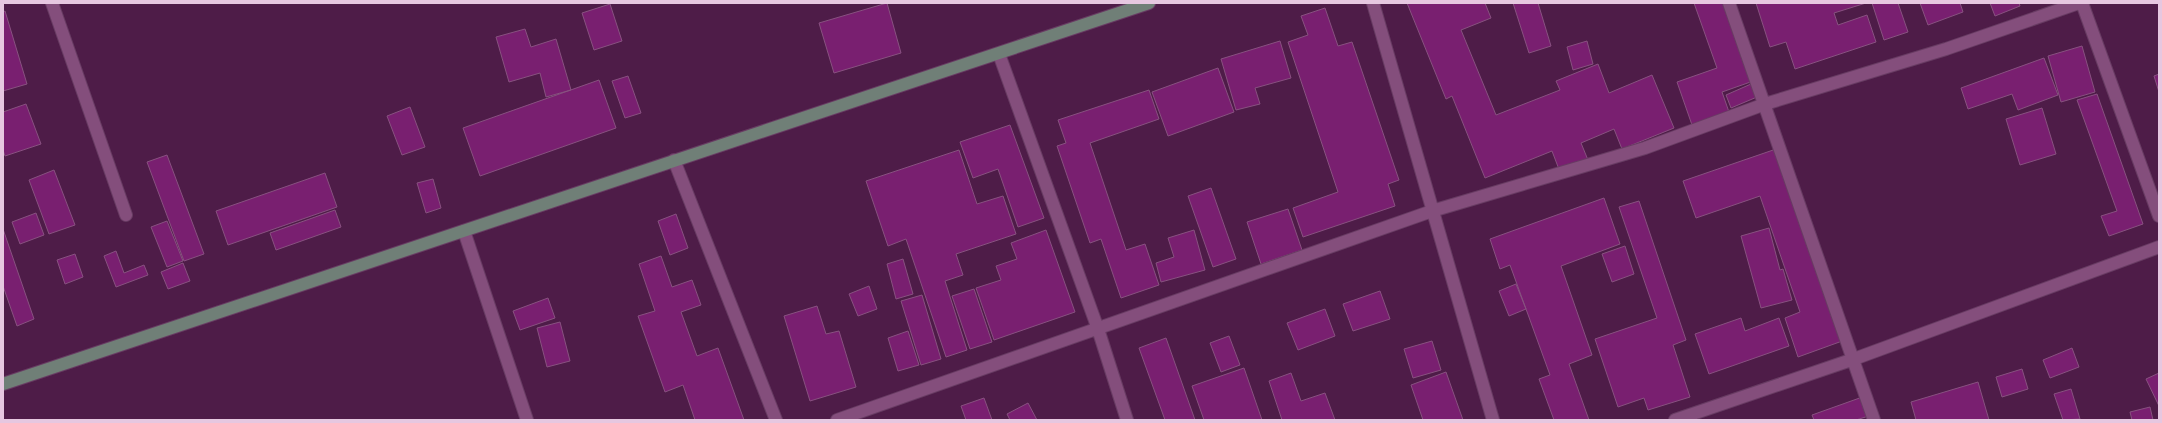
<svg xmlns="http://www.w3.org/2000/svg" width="2162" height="423" font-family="'Alegreya Sans',sans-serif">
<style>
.building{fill:#791f70;stroke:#885180}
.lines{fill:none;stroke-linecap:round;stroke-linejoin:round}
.minor-casing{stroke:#683c63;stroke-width:14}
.major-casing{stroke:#683c63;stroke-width:14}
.minor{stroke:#844e7c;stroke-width:12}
.major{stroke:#707f77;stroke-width:12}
</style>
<rect width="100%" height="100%" fill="#4e1c48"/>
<!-- building -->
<path class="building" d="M887,3L901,53L834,73L819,23Z
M1407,3H1485L1491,18L1461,30L1496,115L1560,90L1556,81L1598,64L1609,93L1652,75L1674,128L1622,149L1614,129L1581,143L1588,160L1560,172L1552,151L1485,178L1452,96L1446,99Z
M1513,3H1538L1551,46L1529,53Z
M1694,3H1725L1759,79L1722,92L1729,112L1692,125L1677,82L1717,68Z
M1756,3H1866L1834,13L1838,25L1867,15L1876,42L1795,69L1786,42L1770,47Z
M1872,3H1898L1908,32L1884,40Z
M1920,3H1960L1963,12L1928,25Z
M1990,3H2019L2020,6L1995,16Z
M610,4L622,41L594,50L582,13Z
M1325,8L1338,46L1352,42L1399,180L1388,184L1395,206L1303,237L1293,208L1338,192L1288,42L1308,35L1301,16Z
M5,11L27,84L3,91V12Z
M525,29L531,47L556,39L571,90L546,97L540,73L509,82L496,37Z
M1280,41L1291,78L1255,88L1260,104L1236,110L1221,59Z
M1587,41L1593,64L1573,70L1567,47Z
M2082,46L2095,92L2061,102L2048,56Z
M2044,58L2058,95L2018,110L2012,94L1968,109L1961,88Z
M1218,68L1234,112L1168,136L1152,92Z
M2159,74V92L2154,76Z
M628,76L641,113L625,118L612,81Z
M599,80L616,128L480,176L463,128Z
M1751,84L1757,97L1731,108L1726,95Z
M1149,90L1159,119L1090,143L1126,250L1145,244L1159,285L1121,298L1101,239L1090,243L1057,146L1066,143L1058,120Z
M2097,94L2143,224L2109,236L2101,216L2117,211L2077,100Z
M26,104L41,144L5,156L3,150V112Z
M410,107L425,147L402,155L387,116Z
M2042,108L2056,154L2020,165L2006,119Z
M1010,125L1044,218L1018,227L998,169L973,178L960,142Z
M1779,148L1845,340L1798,357L1785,318L1800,312L1760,196L1696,218L1683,181Z
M959,150L977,204L1003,196L1016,234L956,254L963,275L945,281L967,350L946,357L906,239L888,246L866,181Z
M167,155L204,254L184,261L147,162Z
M54,170L75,225L49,234L29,180Z
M325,173L337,207L228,245L216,211Z
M433,179L441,208L426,213L417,183Z
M1211,188L1236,259L1213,267L1188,196Z
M1604,198L1620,244L1561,266L1592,355L1569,364L1589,420H1554L1539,379L1550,375L1510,265L1500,269L1490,239Z
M1639,201L1686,340L1673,345L1690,397L1648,410L1644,398L1618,407L1595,339L1657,318L1619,207Z
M1288,209L1302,250L1261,264L1247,222Z
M335,210L341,227L276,250L270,233Z
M36,213L44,235L20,244L12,222Z
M676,214L688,248L670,255L658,221Z
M167,221L183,261L167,267L151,227Z
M1769,228L1780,270L1783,269L1792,300L1761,308L1741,236Z
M3,229L34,319L17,326L3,286Z
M1046,230L1075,312L994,340L976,288L1001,280L996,266L1017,259L1011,243Z
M1194,230L1205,270L1161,282L1156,263L1174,257L1168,238Z
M1625,246L1634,274L1612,282L1602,254Z
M116,251L124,273L144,265L148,275L116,287L104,256Z
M75,254L83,277L65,284L57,260Z
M661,256L672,287L692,280L701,305L681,312L697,356L718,348L744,420H695L683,385L665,392L638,316L655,311L639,264Z
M903,259L913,294L896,299L887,264Z
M183,263L190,281L168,289L161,272Z
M1516,284L1526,309L1509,316L1499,291Z
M869,286L877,309L858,316L849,294Z
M974,289L992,342L970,349L952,296Z
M1380,291L1390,319L1353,331L1343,304Z
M922,295L941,359L921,365L901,301Z
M548,298L555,318L520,330L513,311Z
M817,306L826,334L839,331L856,387L810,401L784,316Z
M1325,309L1335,336L1298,350L1287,323Z
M1741,318L1745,331L1779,318L1789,346L1709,374L1695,334Z
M560,322L570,361L547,367L537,328Z
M908,331L919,365L898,371L888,338Z
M1229,336L1240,365L1221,372L1210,343Z
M1166,338L1195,420H1165L1139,348Z
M1432,341L1441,370L1413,378L1404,349Z
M2072,348L2079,367L2050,378L2043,360Z
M1244,368L1262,420H1204L1192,386Z
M2022,369L2028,389L2002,397L1996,377Z
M1446,372L1463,420H1423L1411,385Z
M1291,373L1301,401L1325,393L1335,420H1282L1269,381Z
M2159,373V406L2146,379Z
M1978,382L1989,420H1916L1911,402Z
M2071,389L2080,419L2063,420L2054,394Z
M1868,395L1875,414L1856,420H1814L1812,415Z
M984,398L992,420H966L961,406Z
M1028,403L1037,420H1010L1007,414Z
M2150,407L2153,420H2132L2130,412Z"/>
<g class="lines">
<defs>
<path id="minor" d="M52,3L126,215
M1373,3L1493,420
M1729,3L1874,420
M2082,3L2159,216
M999,54L1098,329L1127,420
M674,160L776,420
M464,231L527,420
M837,420L1432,211L1645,148L1765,104L1946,49L2079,3
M1675,420L1854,359L2159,247"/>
<path id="major" d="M3,384L1149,3"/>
</defs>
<!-- minor casing -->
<use href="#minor" class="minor-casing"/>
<!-- major casing -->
<use href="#major" class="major-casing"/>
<!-- minor -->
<use href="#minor" class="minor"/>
<!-- major -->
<use href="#major" class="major"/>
</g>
<!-- border -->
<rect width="2162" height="423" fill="none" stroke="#e6c7e0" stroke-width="8"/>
</svg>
